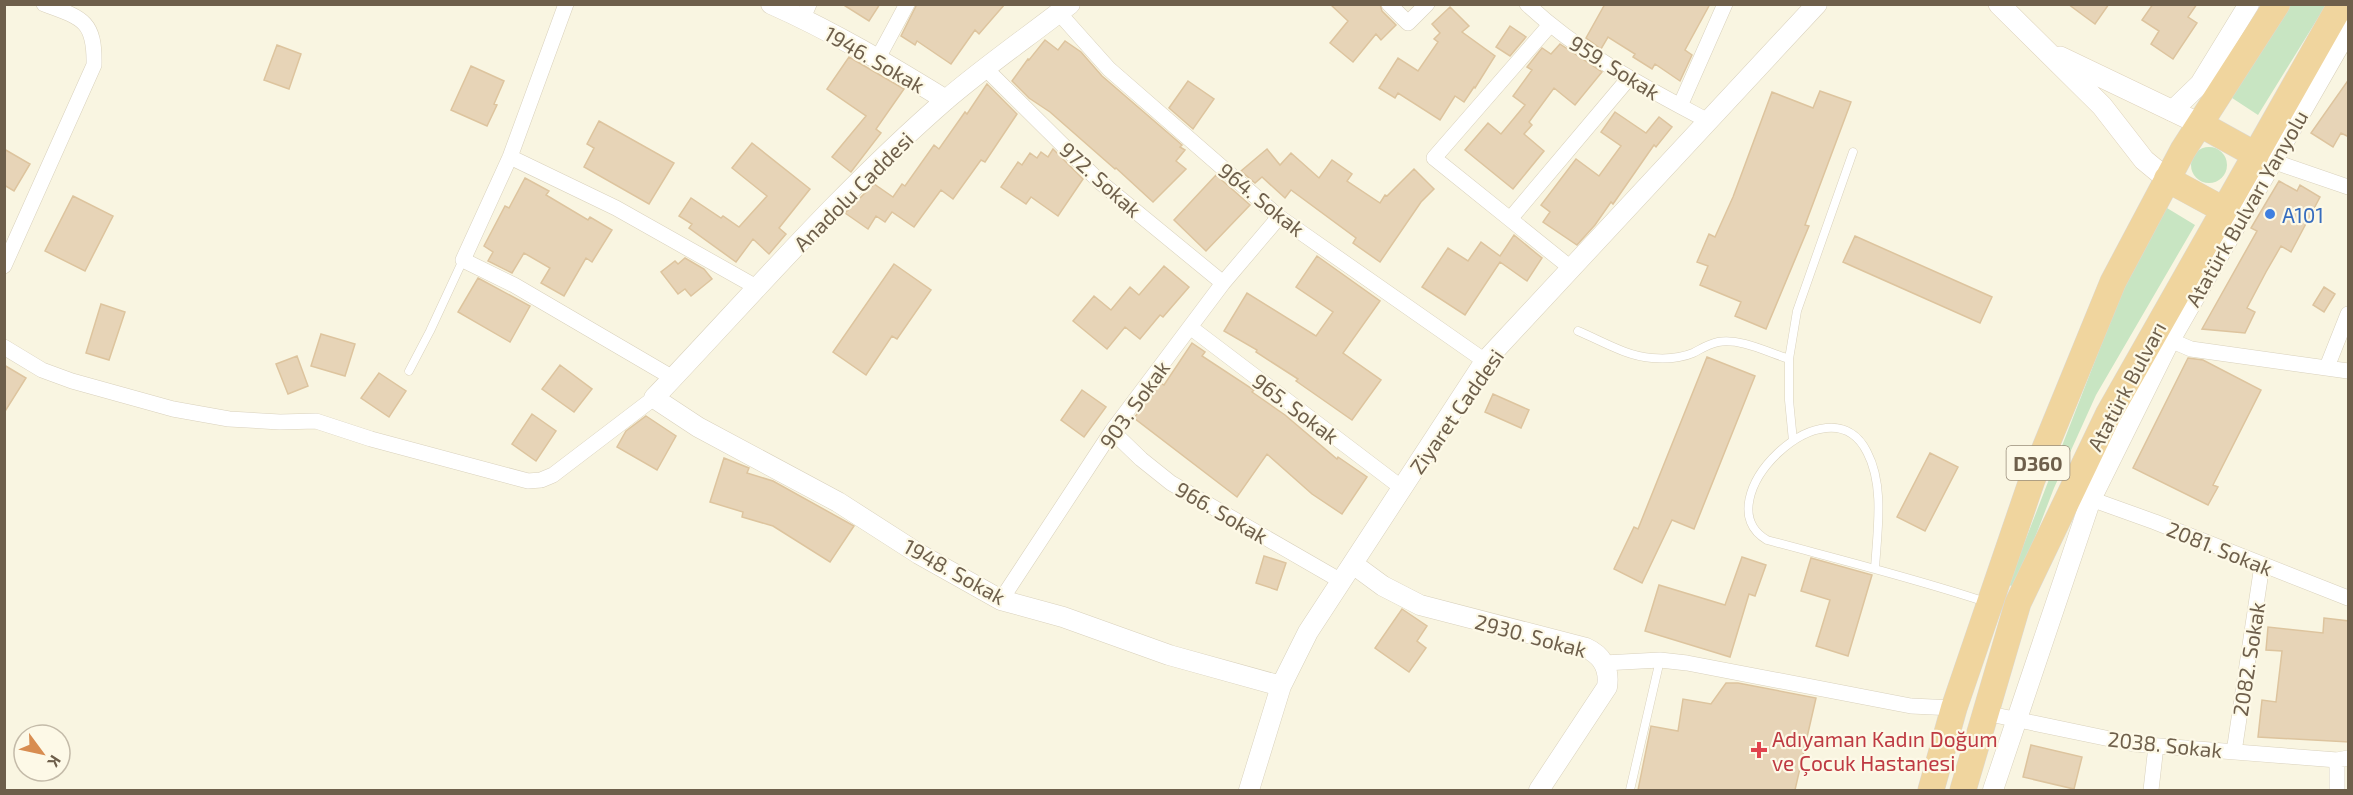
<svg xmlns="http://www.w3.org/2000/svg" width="2353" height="795" font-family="'Exo 2',sans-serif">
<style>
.green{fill:#c8e5c2}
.building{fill:#e7d4b7;stroke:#ddc49e;stroke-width:1.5}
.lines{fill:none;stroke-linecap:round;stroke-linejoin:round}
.service-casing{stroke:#d9d1bc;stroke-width:9}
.minor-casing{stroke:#d9d1bc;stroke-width:16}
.tertiary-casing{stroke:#d9d1bc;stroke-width:21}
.secondary-casing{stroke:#ded2ba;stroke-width:22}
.trunk-casing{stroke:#dcd9d4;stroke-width:27}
.service{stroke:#fff;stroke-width:8}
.minor{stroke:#fff;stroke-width:15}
.tertiary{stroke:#fff;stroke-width:20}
.secondary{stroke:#fff;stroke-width:21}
.trunk{stroke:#f0d59e;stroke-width:26}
.shop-dot{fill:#3f7fe0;stroke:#fdf9e7;stroke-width:2}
.health-dot{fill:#e0444e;stroke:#fdf9e7;stroke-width:2}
.labels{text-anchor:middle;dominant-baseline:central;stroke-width:4.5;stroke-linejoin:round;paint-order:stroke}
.shield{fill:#fdf9e7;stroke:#998d7a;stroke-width:1.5}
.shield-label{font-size:20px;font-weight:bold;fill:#6e5f4b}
.street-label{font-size:21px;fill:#6e5f4b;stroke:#fdf9e7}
.shop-label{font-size:21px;fill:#366cbe;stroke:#fdf9e7;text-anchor:start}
.health-label{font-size:21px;fill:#be3a42;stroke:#fdf9e7;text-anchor:start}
</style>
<rect width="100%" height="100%" fill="#f9f5e1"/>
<!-- green -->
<path class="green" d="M2290,5H2326L2258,115L2226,94Z
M2191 165a18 18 0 1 1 36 0a18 18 0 1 1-36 0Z
M2162,205L2195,225L2096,395L2054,488L2016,587L2008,585L2119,299Z"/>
<!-- building -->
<path class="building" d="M842,4H880L869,21Z
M917,4H1005L979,34L975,30L951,64L917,41L915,45L901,36Z
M1330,4H1380L1382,11L1396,25L1381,40L1376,34L1353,62L1330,43L1348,21Z
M1605,4H1710L1685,50L1692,55L1680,81L1655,64L1652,69L1633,57L1635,54L1608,37L1601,49L1586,38Z
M2068,4H2109L2095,24Z
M2153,4H2197L2188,17L2197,23L2173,59L2151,44L2159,31L2142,20Z
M1450,7L1469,26L1462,32L1495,56L1475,88L1474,87L1464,102L1455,96L1440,120L1398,93L1395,98L1379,88L1398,58L1418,71L1438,42L1434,39L1440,33L1432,24Z
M1510,26L1526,37L1510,56L1496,47Z
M1045,40L1058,50L1065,41L1081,52L1102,76L1182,145L1180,147L1185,150L1176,161L1186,169L1153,202L1116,168L1115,169L1050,112L1029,98L1012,81L1028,59L1029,60Z
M1560,44L1602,72L1575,105L1554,88L1529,122L1532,125L1524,134L1544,151L1513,189L1465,150L1488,123L1501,134L1525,105L1513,96L1532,70L1527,67L1542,48L1551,54Z
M277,45L301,54L289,89L264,80Z
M849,57L904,89L876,129L881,133L851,172L832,157L866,116L827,89Z
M471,66L504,81L494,104L497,105L487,126L451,110Z
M2349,79V137L2341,133L2333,147L2311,133Z
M1188,81L1214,99L1193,129L1169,108Z
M987,84L1017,114L985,162L981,160L953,199L941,190L914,227L892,212L885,222L876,216L868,229L845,213L874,184L893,197L902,184L905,186L934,145L939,149L965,112L967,114Z
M1820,91L1851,102L1805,225L1809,226L1766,329L1735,316L1741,302L1700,285L1708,266L1697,262L1709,234L1715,237L1733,197L1772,92L1813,108Z
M1615,112L1646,133L1659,117L1672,127L1656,147L1654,145L1613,204L1611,202L1595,225L1577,245L1543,222L1550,212L1541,205L1576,159L1599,176L1621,146L1601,132Z
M599,121L674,163L649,204L584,167L594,148L587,144Z
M752,143L810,189L779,228L786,234L769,254L753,239L736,262L689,228L692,224L679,216L691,198L721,218L723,216L739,227L767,196L732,168Z
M4,149L30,164L14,191L4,185Z
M1053,149L1083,179L1058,216L1031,197L1026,204L1001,187L1018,162L1022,165L1030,153L1037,158L1041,152L1048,157Z
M1267,149L1280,165L1291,153L1319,178L1332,160L1352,174L1347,181L1380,203L1385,195L1387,196L1414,169L1434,189L1421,202L1380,262L1353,243L1356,238L1291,190L1285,198L1262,177L1255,183L1241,171Z
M1216,175L1250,205L1206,251L1174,220Z
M525,178L549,191L546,195L588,220L590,217L612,230L592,262L586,258L564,296L541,283L550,268L524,253L512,273L488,261L493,252L484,246L505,206L509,208Z
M2279,181L2297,191L2300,185L2320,197L2291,252L2281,246L2266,272L2247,308L2255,312L2245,333L2202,329L2257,231L2251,228Z
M73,196L113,216L85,271L45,251Z
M1514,235L1542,258L1527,281L1500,262L1465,315L1422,287L1448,248L1468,261L1481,242L1500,256Z
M1855,236L1992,297L1980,323L1843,262Z
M1317,256L1380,301L1343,353L1381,380L1352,420L1296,381L1298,379L1256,352L1257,350L1224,331L1247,293L1316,336L1333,312L1296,287Z
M685,258L704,269L712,279L691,296L685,289L678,294L661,272L675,261L678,264Z
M894,264L931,290L897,339L892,336L866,375L833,352Z
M1164,266L1189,287L1163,317L1160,315L1140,339L1125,327L1107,349L1073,321L1094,296L1111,310L1130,287L1139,295Z
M478,278L530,306L510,342L458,312Z
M2324,287L2335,294L2324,312L2313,305Z
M101,304L125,312L109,360L86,353Z
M321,334L355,344L345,376L311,366Z
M1192,343L1205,352L1202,356L1254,390L1252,392L1285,415L1337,459L1338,457L1367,477L1342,514L1312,494L1267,454L1237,497L1134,418L1160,383L1164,385Z
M297,356L308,386L288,394L276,364Z
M1707,357L1755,376L1694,529L1672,520L1642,583L1614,569L1634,527L1638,529Z
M2188,358L2203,360L2261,390L2213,485L2218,487L2208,505L2133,468Z
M4,365L26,378L4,413Z
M560,365L592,389L574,412L542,389Z
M379,373L406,391L389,417L361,398Z
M1082,390L1106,407L1084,437L1061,420Z
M1493,394L1529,410L1521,428L1485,412Z
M532,414L556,431L536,461L512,444Z
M646,416L676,436L657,470L617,447L626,431Z
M1930,453L1958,467L1925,531L1897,517Z
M724,458L749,468L747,473L773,481L854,526L830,562L773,526L742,517L743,512L710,502Z
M1264,556L1286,563L1277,590L1256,583Z
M1742,557L1766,565L1755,596L1749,594L1730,657L1645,631L1659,585L1725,605Z
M1811,558L1872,575L1848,656L1816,646L1830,600L1801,591Z
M1402,609L1427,626L1417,641L1426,648L1409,672L1375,648Z
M2324,618L2349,621V742L2258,737L2262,700L2276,702L2282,651L2266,650L2268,627L2323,633Z
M1726,683H1738L1816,698L1795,790H1638L1651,726L1678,731L1683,699L1711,704Z
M2031,745L2082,757L2074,789L2023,777Z"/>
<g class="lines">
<defs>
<path id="service" d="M1578,331C1602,341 1626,356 1652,358C1664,359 1681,358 1693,353C1701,349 1708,344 1718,342C1741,338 1767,352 1789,359
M409,371L430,331L463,260
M1793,441L1789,400V359L1797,311L1853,152
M1875,569C1877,532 1885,486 1867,452C1829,375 1701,502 1767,540C1841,560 1914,578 1986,602
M1630,790L1660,660"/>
<path id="minor" d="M566,4L510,157L463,260L514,285L673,378
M1389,4L1408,23L1427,4
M1527,4C1580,54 1645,87 1708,121
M1059,13L1109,69L1279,217L1485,361
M803,18L809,4
M1549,26L1434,158L1572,269
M878,58L907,4
M985,68L1100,182L1223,283
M1680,106L1725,4
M510,157L616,208L758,288
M2272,161L2348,187
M1510,219L1629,78
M4,266L94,65C95,21 83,18 44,4
M1190,327L1402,488
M2170,340L2191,349L2348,371
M4,347L42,370L72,381L173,409L229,419L280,422L316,421L371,439L528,481L541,480L553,475L654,398
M2327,367L2348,314
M1112,431L1141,459L1171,483L1341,581
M2091,499L2155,522L2348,598
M1001,600L1112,431L1223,283L1279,217
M1604,663L1660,660L1687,663L1911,706L1954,708
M1985,713L2134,744L2337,760L2348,758
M2234,752L2262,565
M2337,760V790
M2151,790L2156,746"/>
<path id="tertiary" d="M771,4C832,31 889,65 946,100
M1070,4C1029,36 987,65 947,99C842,190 750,297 654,398L698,427L838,502L919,554L1001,600L1063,617L1169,655L1281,686
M2172,111L2200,84L2249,4
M1353,564L1383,586L1420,605L1586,648C1602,655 1610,669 1607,687L1539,790
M1249,790L1281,686L1308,632L1485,361L1817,4
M1993,790L2091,499L2170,340L2348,30"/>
<path id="secondary" d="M1999,4L2102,106L2144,160L2167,179
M2060,57L2200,124"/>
<path id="trunk" d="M2200,124L2256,155
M2167,179L2224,210
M1931,790L1954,708L2032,480L2113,282L2183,150L2277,4
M1963,790L2018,603L2108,415L2341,4"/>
</defs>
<!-- service casing -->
<use href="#service" class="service-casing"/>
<!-- minor casing -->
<use href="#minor" class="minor-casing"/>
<!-- tertiary casing -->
<use href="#tertiary" class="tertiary-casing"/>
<!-- secondary casing -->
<use href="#secondary" class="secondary-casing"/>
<!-- trunk casing -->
<use href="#trunk" class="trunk-casing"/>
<!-- service -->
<use href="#service" class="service"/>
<!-- minor -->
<use href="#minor" class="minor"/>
<!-- tertiary -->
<use href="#tertiary" class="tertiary"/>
<!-- secondary -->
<use href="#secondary" class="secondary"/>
<!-- trunk -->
<use href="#trunk" class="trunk"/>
</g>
<!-- markers -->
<circle class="shop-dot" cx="2270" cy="214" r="6"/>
<path class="health-dot" d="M1756 741h6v6h6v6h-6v6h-6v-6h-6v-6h6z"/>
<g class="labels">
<!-- shield labels -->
<rect class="shield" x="2006.5" y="446" width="63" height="34" rx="4.5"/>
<g class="shield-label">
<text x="2038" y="463">D360</text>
</g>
<!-- street labels -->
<g class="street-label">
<text transform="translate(875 59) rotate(30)">1946. Sokak</text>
<text transform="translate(1615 67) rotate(32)">959. Sokak</text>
<text transform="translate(1101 179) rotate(42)">972. Sokak</text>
<text transform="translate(853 191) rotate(-45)">Anadolu Caddesi</text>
<text transform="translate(1262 199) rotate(39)">964. Sokak</text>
<text transform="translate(2246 208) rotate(-60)">Atatürk Bulvarı Yanyolu</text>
<text transform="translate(2126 386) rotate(-62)">Atatürk Bulvarı</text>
<text transform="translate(1134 404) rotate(-54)">903. Sokak</text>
<text transform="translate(1296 408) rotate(37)">965. Sokak</text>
<text transform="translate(1456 411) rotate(-55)">Ziyaret Caddesi</text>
<text transform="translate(1222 512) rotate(30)">966. Sokak</text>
<text transform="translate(2220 548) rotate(22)">2081. Sokak</text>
<text transform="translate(955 571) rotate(29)">1948. Sokak</text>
<text transform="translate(1531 635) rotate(15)">2930. Sokak</text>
<text transform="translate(2248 659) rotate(-81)">2082. Sokak</text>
<text transform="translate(2165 744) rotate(6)">2038. Sokak</text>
</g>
<!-- shop labels -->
<g class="shop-label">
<text x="2282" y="214">A101</text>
</g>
<!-- health labels -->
<g class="health-label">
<text x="1772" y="738">Adıyaman Kadın Doğum<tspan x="1772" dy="24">ve Çocuk Hastanesi</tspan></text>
</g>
</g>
<!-- border -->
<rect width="2353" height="795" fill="none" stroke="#6e5f4b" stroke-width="12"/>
<!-- north arrow -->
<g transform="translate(42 753) rotate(123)"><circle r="28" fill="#fdf9e7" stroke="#c4bba9" stroke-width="1.5"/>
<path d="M0-4.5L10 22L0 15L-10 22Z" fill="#d88d51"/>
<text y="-9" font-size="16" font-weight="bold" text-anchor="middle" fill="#6e5f4b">K</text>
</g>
</svg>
